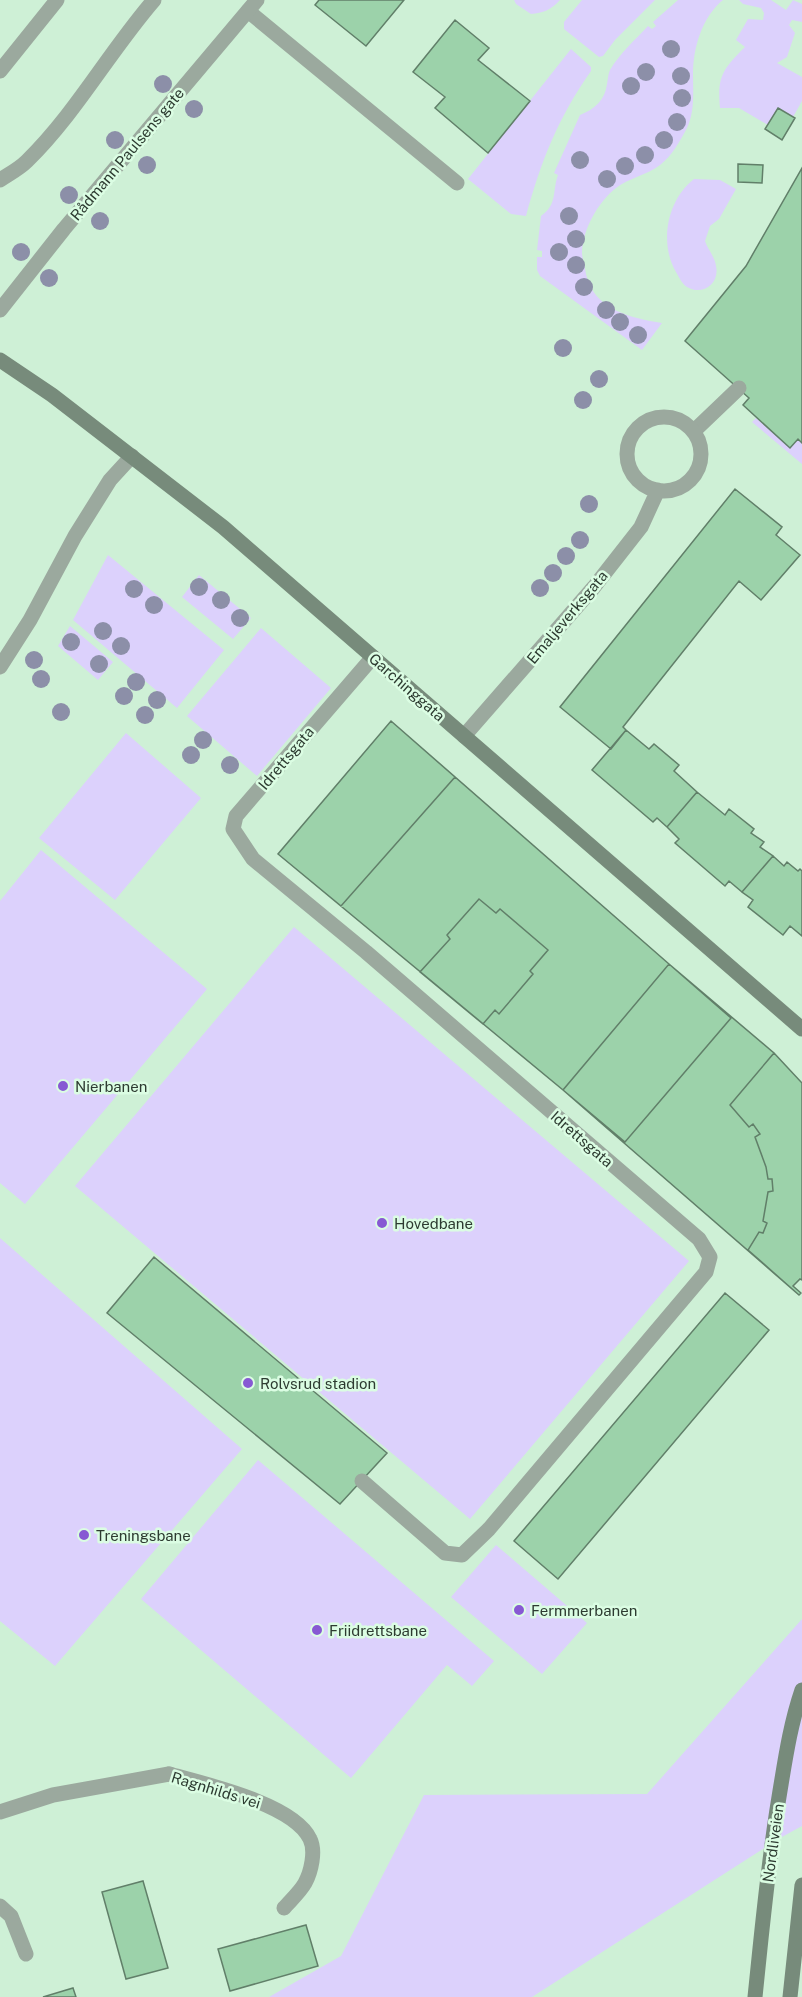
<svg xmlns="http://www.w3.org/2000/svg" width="802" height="1997" font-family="'Public Sans',sans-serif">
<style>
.green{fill:#dcd1fc}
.building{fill:#9cd2aa;stroke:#617f69;stroke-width:1.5}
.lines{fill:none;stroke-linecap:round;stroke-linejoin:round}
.lane{stroke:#9ba99e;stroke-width:15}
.street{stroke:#9ba99e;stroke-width:15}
.secondary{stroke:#778b7b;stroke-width:15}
.tree{fill:#8c8fa8}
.poi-dot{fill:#8759d3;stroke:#dbfde3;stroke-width:2}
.labels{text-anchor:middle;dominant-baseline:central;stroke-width:5;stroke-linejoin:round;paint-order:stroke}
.street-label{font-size:15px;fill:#2d3b31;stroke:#dbfde3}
.poi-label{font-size:15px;fill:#2d3b31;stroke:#dbfde3;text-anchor:start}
</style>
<rect width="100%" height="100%" fill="#cef0d6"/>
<!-- green -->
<path class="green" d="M514,0H560C551,10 543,13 531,14L516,4Z
M582,0H655L615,40L603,56L599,57L564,29V22Z
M678,0H723C702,17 693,48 693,74C693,92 695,111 687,128C680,141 672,156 660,165C647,175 629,178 616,188C598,202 583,229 582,252C582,259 585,267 586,274C594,310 631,318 662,323L642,350L540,276L537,270V257H542V251L537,250L541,216C558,204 552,191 558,175L554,173L580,115C595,109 605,100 607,84C608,79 608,74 610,70C620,53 635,40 648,26L652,29L656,26L653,22Z
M739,0H771L786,10L793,0L802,4V22L792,20L789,25L795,33L787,57L777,63L802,77V101L793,117L768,125L739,108H720C717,76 723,69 745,47L736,40L748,19L763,20L764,13L761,8L743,4Z
M571,49L591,67V71C558,118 541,161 526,216L511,214L468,179Z
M694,179L720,180L736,189L719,219L710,226L705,241C708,250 715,257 716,266C720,284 702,296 687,287C682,284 679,277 676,272C659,243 667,200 694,179Z
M756,418L790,448L798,439L802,443V464L752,422Z
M108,555L224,650L177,708L73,620Z
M199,575L251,618L233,639L182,597Z
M70,626L113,662L98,680L58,646Z
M261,628L331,688L257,776L187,716Z
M126,733L201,798L115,900L39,838Z
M41,850L207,989L25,1204L0,1183V901Z
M294,927L689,1261L470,1519L75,1186Z
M0,1238L242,1449L55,1666L0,1621Z
M258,1460L494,1661L472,1686L447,1665L351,1778L141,1599Z
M496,1545L587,1623L542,1674L451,1597Z
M802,1619V1826L780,1838L532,1997H269L341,1956L424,1795L647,1794Z"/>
<!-- building -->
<path class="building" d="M319,0H404L366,46L315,5Z
M455,20L489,48L478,60L530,101L488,153L435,108L445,97L413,72Z
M778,108L795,118L782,140L765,129Z
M738,164L763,165L762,183L738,182Z
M802,168V443L798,439L790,448L743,405L749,398L685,341L746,266Z
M735,489L782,527L776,535L800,555L761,600L739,581L623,727L626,730L611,749L560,707Z
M391,721L455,777L341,906L278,854Z
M391,721L669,964L774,1053L802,1083V1280L800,1279L793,1286L801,1293L799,1295L563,1090L278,854Z
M626,730L649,749L654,744L679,765L674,771L697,792L667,827L657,818L653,822L592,770Z
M697,792L725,815L729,809L754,829L751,833L764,842L760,847L773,856L742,892L729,881L725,886L675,843L679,839L667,827Z
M773,856L784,866L787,862L798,871L800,869L802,871V936L790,926L783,935L748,907L753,900L742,892Z
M479,899L496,913L500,909L548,950L530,971L533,974L499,1014L495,1010L483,1024L420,972L450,939L447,935Z
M669,964L731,1018L625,1142L563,1090Z
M774,1053L802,1083V1280L800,1279L793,1286L801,1293L799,1295L748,1250L759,1232L763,1233L767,1223L763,1221L768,1192L773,1191L772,1179H768L766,1167L755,1137L760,1134L753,1124L749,1127L730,1105Z
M154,1257L387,1453L340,1504L107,1313Z
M725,1293L769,1330L558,1579L514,1541Z
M143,1881L168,1968L126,1979L102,1892Z
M306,1925L318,1966L230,1991L218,1949Z
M73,1988L76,1997H43Z"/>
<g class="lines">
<!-- lane -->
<path class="lane" d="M248,11L457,183
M0,71L57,0
M0,180C9,174 19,169 27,161C76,113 109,52 154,0
M694,431L739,388
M0,667L30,620L75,536L110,480L132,456
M169,1774C205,1784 294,1804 310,1839C316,1851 311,1872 305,1883C300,1892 290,1901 284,1908
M0,1906L11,1916L26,1954"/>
<!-- street -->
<path class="street" d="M0,310L64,229L257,0
M627 454a37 37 0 1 1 74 0a37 37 0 1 1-74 0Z
M464,736L594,587L641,527L658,490
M362,1481L445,1553L462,1555L489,1529L706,1272L710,1257L699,1239L366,952L253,859L233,829L236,816L373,657
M0,1812L53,1795L169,1774"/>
<!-- secondary -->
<path class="secondary" d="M0,360L52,395L223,527L802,1029
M755,1997C762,1930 768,1863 779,1797C785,1761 790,1725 802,1690
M790,1997L802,1885"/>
</g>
<!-- trees -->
<g class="tree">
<circle cx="671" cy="49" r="9"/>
<circle cx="646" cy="72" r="9"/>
<circle cx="681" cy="76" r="9"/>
<circle cx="163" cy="84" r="9"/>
<circle cx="631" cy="86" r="9"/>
<circle cx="682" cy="98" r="9"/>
<circle cx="194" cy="109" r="9"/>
<circle cx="677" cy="122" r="9"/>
<circle cx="115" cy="140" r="9"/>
<circle cx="664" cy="140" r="9"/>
<circle cx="645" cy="155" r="9"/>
<circle cx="580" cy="160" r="9"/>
<circle cx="147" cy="165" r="9"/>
<circle cx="625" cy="166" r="9"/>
<circle cx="607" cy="179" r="9"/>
<circle cx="69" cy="195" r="9"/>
<circle cx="569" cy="216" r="9"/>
<circle cx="100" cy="221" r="9"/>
<circle cx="576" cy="239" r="9"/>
<circle cx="21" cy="252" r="9"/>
<circle cx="559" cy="252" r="9"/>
<circle cx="576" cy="265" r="9"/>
<circle cx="49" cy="278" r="9"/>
<circle cx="584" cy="287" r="9"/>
<circle cx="606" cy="310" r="9"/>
<circle cx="620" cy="322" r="9"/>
<circle cx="638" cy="335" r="9"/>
<circle cx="563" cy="348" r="9"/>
<circle cx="599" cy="379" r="9"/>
<circle cx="583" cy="400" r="9"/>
<circle cx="589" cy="504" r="9"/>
<circle cx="580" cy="540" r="9"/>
<circle cx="566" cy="556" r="9"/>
<circle cx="553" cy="573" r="9"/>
<circle cx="199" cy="587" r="9"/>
<circle cx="540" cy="588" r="9"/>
<circle cx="134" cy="589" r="9"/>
<circle cx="221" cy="600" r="9"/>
<circle cx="154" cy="605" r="9"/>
<circle cx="240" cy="618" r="9"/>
<circle cx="103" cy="631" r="9"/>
<circle cx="71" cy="642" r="9"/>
<circle cx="121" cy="646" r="9"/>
<circle cx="34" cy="660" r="9"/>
<circle cx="99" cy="664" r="9"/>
<circle cx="41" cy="679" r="9"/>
<circle cx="136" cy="682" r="9"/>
<circle cx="124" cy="696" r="9"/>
<circle cx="157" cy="700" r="9"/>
<circle cx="61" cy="712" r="9"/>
<circle cx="145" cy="715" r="9"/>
<circle cx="203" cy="740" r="9"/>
<circle cx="191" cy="755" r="9"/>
<circle cx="230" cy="765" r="9"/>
</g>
<!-- markers -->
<g class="poi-dot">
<circle cx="63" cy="1086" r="6"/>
<circle cx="382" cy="1223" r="6"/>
<circle cx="248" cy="1383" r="6"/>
<circle cx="84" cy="1535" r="6"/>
<circle cx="519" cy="1610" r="6"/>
<circle cx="317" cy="1630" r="6"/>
</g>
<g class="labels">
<!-- street labels -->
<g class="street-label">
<text transform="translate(127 154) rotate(-50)">Rådmann Paulsens gate</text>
<text transform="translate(567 617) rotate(-50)">Emaljeverksgata</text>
<text transform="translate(407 687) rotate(41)">Garchinggata</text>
<text transform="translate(286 758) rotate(-50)">Idrettsgata</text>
<text transform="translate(582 1139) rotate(41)">Idrettsgata</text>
<text transform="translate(216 1790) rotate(17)">Ragnhilds vei</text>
<text transform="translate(773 1843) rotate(-82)">Nordliveien</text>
</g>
<!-- poi labels -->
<g class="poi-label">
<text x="75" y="1086">Nierbanen</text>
<text x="394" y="1223">Hovedbane</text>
<text x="260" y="1383">Rolvsrud stadion</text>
<text x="96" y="1535">Treningsbane</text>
<text x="531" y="1610">Fermmerbanen</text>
<text x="329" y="1630">Friidrettsbane</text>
</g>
</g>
</svg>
